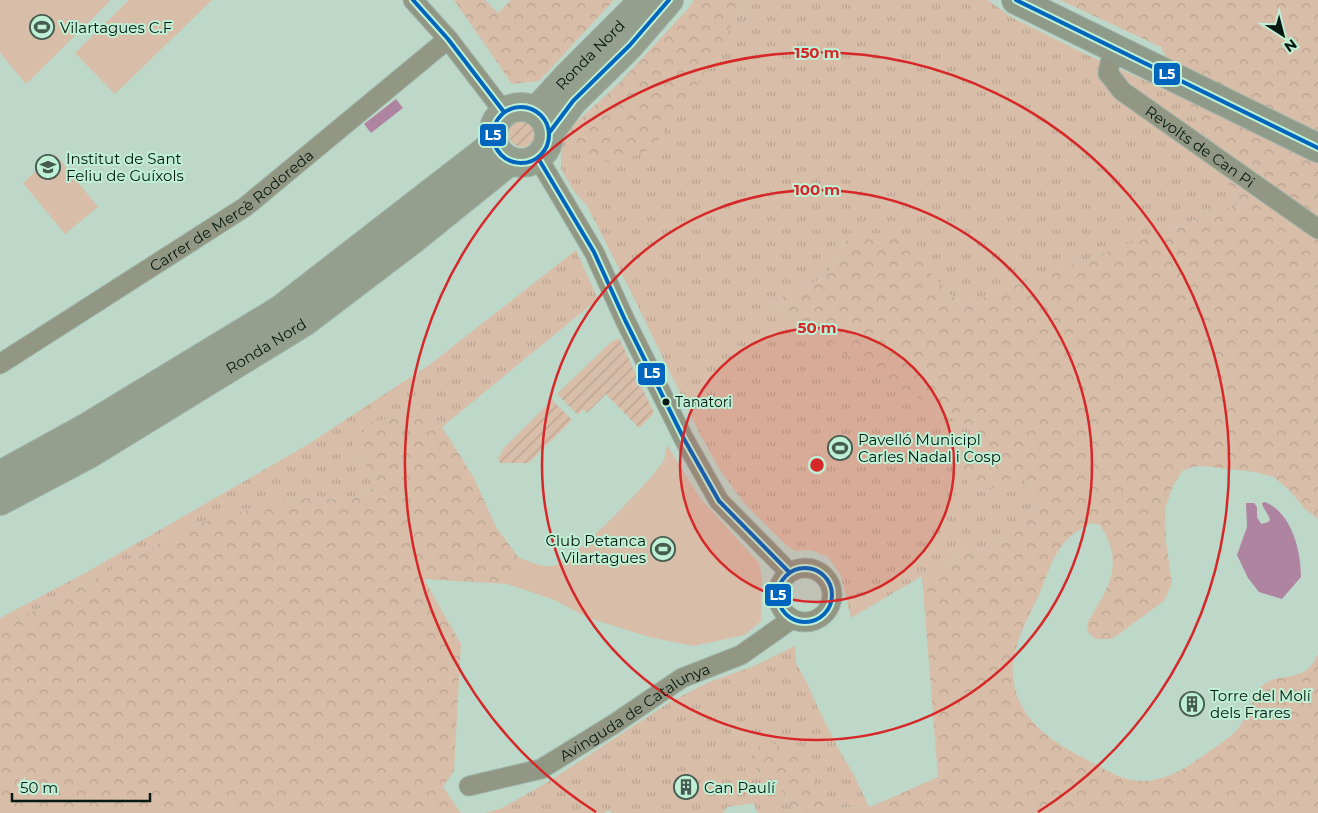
<svg xmlns="http://www.w3.org/2000/svg" width="1318" height="813" font-family="Montserrat,sans-serif">
<style>
.grass{fill:url(#grass-tufts)}
.forest{fill:url(#forest-crowns)}
.garden{fill:url(#garden-furrows)}
.pitch{fill:#d8bda8}
.water{fill:#ae84a1}
.lines{fill:none;stroke-linecap:round;stroke-linejoin:round}
.street-casing{stroke:#9fb3a9;stroke-width:21}
.secondary-casing{stroke:#9fb3a9;stroke-width:30}
.primary-casing{stroke:#9fb3a9;stroke-width:30}
.street{stroke:#919783;stroke-width:19}
.secondary{stroke:#94a08d;stroke-width:28}
.primary{stroke:#8f9a88;stroke-width:28}
.bus-1-casing{stroke:#bff0d5;stroke-width:8}
.bus-1{stroke:#0065bd;stroke-width:4}
.ring{fill:none;stroke:#d62828;stroke-width:2.5}
.bus-dot{fill:#071910;stroke:#bff0d5;stroke-width:2}
.labels{text-anchor:middle;dominant-baseline:central;stroke-width:4;stroke-linejoin:round;paint-order:stroke}
.bus-label{font-size:14px;fill:#071910;stroke:#bff0d5;text-anchor:start}
.poi-label{font-size:15px;fill:#071910;stroke:#bff0d5;text-anchor:start}
.street-label{font-size:15px;fill:#071910;stroke:#bff0d5}
.centre{fill:#d62828;stroke:#bff0d5;stroke-width:2.5}
.ring-label{font-size:15px;text-anchor:middle;font-weight:bold;fill:#d62828;stroke:#bff0d5;stroke-width:4;stroke-linejoin:round;paint-order:stroke}
.line-badge{stroke:#bff0d5;stroke-width:2}
.badge-label{font-size:14px;text-anchor:middle;font-weight:bold;fill:#fff}
</style>
<defs>
<pattern id="grass-tufts" width="24" height="20" patternUnits="userSpaceOnUse" patternTransform="scale(1.25)"><rect width="24" height="20" fill="#d8bda8"/><path d="M3 7l-1-3M5 7V3M7 7l1-3M15 17l-1-3M17 17v-4M19 17l1-3" fill="none" stroke="#b8a290"/></pattern>
<pattern id="forest-crowns" width="20" height="18" patternUnits="userSpaceOnUse" patternTransform="scale(1.25)"><rect width="20" height="18" fill="#d8bda8"/><path d="M2 6a3 3 0 1 1 6 0M12 15a3 3 0 1 1 6 0" fill="none" stroke="#b8a290"/></pattern>
<pattern id="garden-furrows" width="10" height="10" patternUnits="userSpaceOnUse" patternTransform="scale(1.25)"><rect width="10" height="10" fill="#d8bda8"/><path d="M-1 1l2-2M0 10L10 0M9 11l2-2" fill="none" stroke="#b8a290"/></pattern>
</defs>
<rect width="100%" height="100%" fill="#bdd8c9"/>
<!-- grass -->
<path class="grass" d="M749,0H988L1011,17L1087,55L1187,99L1239,204L961,305L894,235L851,232L825,277L771,302L834,347L978,434L957,468L986,493C997,485 1005,479 1019,478L1030,485L1036,500L1023,523L1010,541L995,538L980,553L960,551L942,569L922,576L851,618L841,576L828,557L811,550L795,551L787,546L744,503L720,470L699,432L631,292L587,206L573,190L561,169V148L567,131L576,154L736,18Z
M576,250L598,299L442,427L437,419L353,444L370,472L373,488L349,500L300,498L193,525L44,606L0,627V618L87,572L307,445L429,365Z
M795,646L796,663L808,685L818,708L838,748L855,777L869,807L829,808L806,764L756,770L782,791L794,811L803,813H758L753,803L727,807L723,813H612L609,810L604,813H485L502,808L548,782L670,702L709,682L754,666Z"/>
<!-- forest -->
<path class="forest" d="M454,0H485L498,13L511,0H614L539,81L512,84Z
M694,0H749L736,18L705,74L653,148L615,164L576,154L567,131L619,83L687,10Z
M1060,0H1318V519L1304,508L1290,491L1274,477L1255,472L1202,466L1192,467L1182,471L1172,488L1165,509L1166,542L1172,583L1164,601L1112,639H1095L1088,632C1086,621 1091,617 1096,608C1115,577 1120,557 1100,525L1090,523C1081,529 1070,535 1063,544C1052,558 1046,578 1039,595C1027,620 1010,649 1013,677C1018,726 1062,747 1101,767C1115,775 1127,781 1143,781C1170,780 1190,765 1211,750C1219,744 1228,739 1235,732C1247,720 1249,703 1259,689C1272,673 1294,680 1307,670C1312,666 1315,659 1318,654V813H803L794,811L782,791L756,770L755,750L768,740L806,764L830,808L870,807L938,777L922,576L942,569L960,551L980,553L995,538L1010,540L1023,523L1036,500L1030,485L1019,478C1005,479 997,485 986,493L974,490L957,468L978,434L834,347L771,302L825,277L851,232L894,234L961,305L1239,204L1161,47Z
M404,416L437,419L474,478L496,527L519,558L507,584L424,579L461,644L454,771L443,787L461,813H0V627L44,606L193,525L267,505L300,498L349,500L372,489L370,472L353,444L373,421Z"/>
<!-- garden -->
<path class="garden" d="M509 134a13 13 0 1 1 26 0a13 13 0 1 1-26 0Z
M619,338L654,413L639,428L606,394L587,413L583,409L578,415L557,394L611,342Z
M552,400L572,420L529,463H500L498,458L504,448Z"/>
<!-- pitch -->
<path class="pitch" d="M0,0H111L26,84L0,53Z
M129,0H212L115,94L75,53Z
M55,154L98,207L65,234L23,183Z
M667,445L700,498L759,563L762,578L761,621L745,635L694,646L649,637L589,618L552,599L507,584L519,558C531,562 544,569 556,565C573,560 656,476 664,460C666,456 666,449 667,445Z"/>
<!-- water -->
<path class="water" d="M396,99L403,108L371,133L364,124Z
M1265,502C1292,513 1301,551 1301,577L1282,599L1259,592L1248,578L1237,555L1247,527L1246,503H1254L1257,507V517L1261,524L1268,522L1270,520C1268,513 1263,509 1262,503Z"/>
<g class="lines">
<defs>
<g id="street">
<path d="M413,0L448,39L504,112"/>
<path id="s1" d="M1113,48L1108,73L1122,91L1318,229"/>
<path d="M538,158L594,252L625,320L684,439L719,501L789,572"/>
<path id="s2" d="M0,364L245,207L448,39"/>
<circle cx="805" cy="595" r="27"/>
<path id="s3" d="M469,786L541,769L614,724L682,678L741,655L792,619"/>
</g>
<g id="secondary">
<circle cx="521" cy="135" r="28"/>
<path id="s4" d="M536,111L569,75L644,0"/>
<path d="M549,133L573,101L630,45L669,0"/>
<path d="M0,475L84,429L280,310L494,144"/>
<path id="s5" d="M0,501L89,454L304,322L412,240L510,161"/>
</g>
<path id="primary" d="M1016,0L1318,148"/>
</defs>
<!-- street casing -->
<use href="#street" class="street-casing"/>
<!-- secondary casing -->
<use href="#secondary" class="secondary-casing"/>
<!-- primary casing -->
<use href="#primary" class="primary-casing"/>
<!-- street -->
<use href="#street" class="street"/>
<!-- secondary -->
<use href="#secondary" class="secondary"/>
<!-- primary -->
<use href="#primary" class="primary"/>
<defs>
<path id="bus-1" d="M413,0L448,39L504,112
M1016,0L1318,148
M493 135a28 28 0 1 1 56 0a28 28 0 1 1-56 0Z
M549,133L573,101L630,45L669,0
M538,158L594,252L625,320L684,439L719,501L789,572
M778 595a27 27 0 1 1 54 0a27 27 0 1 1-54 0Z"/>
</defs>
<!-- bus-1 casing -->
<use href="#bus-1" class="bus-1-casing"/>
<!-- bus-1 -->
<use href="#bus-1" class="bus-1"/>
</g>
<!-- distance rings -->
<circle cx="817" cy="465" r="137" fill="#d62828" fill-opacity=".12"/>
<g class="ring">
<circle cx="817" cy="465" r="137"/>
<circle cx="817" cy="465" r="275"/>
<path d="M596 812A412 412 0 1 1 1038 812"/>
</g>
<!-- icons -->
<defs>
<symbol id="stadium-ring" viewBox="-11 -11 22 22"><circle r="9.5" fill="#bff0d5" stroke="#475c51" stroke-width="1.5"/><path d="M0-5a6.5 5 0 1 0 0 10a6.5 5 0 1 0 0-10ZM-3.5-1.8h7v3.6h-7Z" fill="#475c51"/></symbol>
<symbol id="school-ring" viewBox="-11 -11 22 22"><circle r="9.5" fill="#bff0d5" stroke="#475c51" stroke-width="1.5"/><path d="M0-5L7-2L0 1L-7-2ZM-4 1L0 2.5L4 1V4Q0 6-4 4Z" fill="#475c51"/></symbol>
<symbol id="building-ring" viewBox="-11 -11 22 22"><circle r="9.5" fill="#bff0d5" stroke="#475c51" stroke-width="1.5"/><path d="M-4-6H4V6H1V3H-1V6H-4ZM-2.5-4.3h1.7v1.8h-1.7ZM.8-4.3h1.7v1.8H.8ZM-2.5-1h1.7V.8h-1.7ZM.8-1h1.7V.8H.8Z" fill="#475c51"/></symbol>
</defs>
<g fill-rule="evenodd">
<use href="#stadium-ring" x="28" y="13" width="28" height="28"/>
<use href="#school-ring" x="34" y="153" width="28" height="28"/>
<use href="#stadium-ring" x="826" y="434" width="28" height="28"/>
<use href="#stadium-ring" x="649" y="535" width="28" height="28"/>
<use href="#building-ring" x="1178" y="690" width="28" height="28"/>
<use href="#building-ring" x="672" y="773" width="28" height="28"/>
</g>
<!-- markers -->
<circle class="bus-dot" cx="666" cy="402" r="4.5"/>
<g class="labels">
<!-- bus labels -->
<g class="bus-label">
<text x="675" y="402">Tanatori</text>
</g>
<!-- poi labels -->
<g class="poi-label">
<text x="60" y="27">Vilartagues C.F</text>
<text x="66" y="158">Institut de Sant<tspan x="66" dy="17">Feliu de Guíxols</tspan></text>
<text x="858" y="439">Pavelló Municipl<tspan x="858" dy="17">Carles Nadal i Cosp</tspan></text>
<text x="646" y="540" text-anchor="end">Club Petanca<tspan x="646" dy="17">Vilartagues</tspan></text>
<text x="1210" y="695">Torre del Molí<tspan x="1210" dy="17">dels Frares</tspan></text>
<text x="704" y="787">Can Paulí</text>
</g>
<!-- street labels -->
<g class="street-label">
<text stroke="none"><textPath href="#s4" startOffset="78">Ronda Nord</textPath></text>
<text stroke="none"><textPath href="#s1" startOffset="144">Revolts de Can Pi</textPath></text>
<text stroke="none"><textPath href="#s2" startOffset="278">Carrer de Mercè Rodoreda</textPath></text>
<text stroke="none"><textPath href="#s5" startOffset="308">Ronda Nord</textPath></text>
<text stroke="none"><textPath href="#s3" startOffset="184">Avinguda de Catalunya</textPath></text>
</g>
</g>
<circle cx="817" cy="465" r="8" class="centre"/>
<g class="ring-label">
<text x="817" y="58">150 m</text>
<text x="817" y="195">100 m</text>
<text x="817" y="333">50 m</text>
</g>
<g class="line-badge">
<rect x="1153" y="62" width="28" height="24" rx="5" fill="#0065bd"/>
<rect x="479" y="123" width="28" height="24" rx="5" fill="#0065bd"/>
<rect x="637" y="362" width="29" height="24" rx="5" fill="#0065bd"/>
<rect x="764" y="583" width="28" height="24" rx="5" fill="#0065bd"/>
</g>
<g class="badge-label">
<text x="1167" y="79">L5</text>
<text x="493" y="140">L5</text>
<text x="652" y="378">L5</text>
<text x="778" y="600">L5</text>
</g>
<!-- north arrow -->
<g transform="translate(1283 35) rotate(144)" stroke="#bff0d5" stroke-width="4" paint-order="stroke">
<path d="M0-4L9 19L0 12L-9 19Z" fill="#071910"/>
<text y="-8" font-size="14" font-weight="bold" text-anchor="middle" fill="#071910">N</text>
</g>
<!-- scale -->
<path d="M12 793v8h138v-8" fill="none" stroke="#071910" stroke-width="2.5"/>
<text x="20" y="793" font-size="15" fill="#071910" stroke="#bff0d5" stroke-width="4" paint-order="stroke">50 m</text>
</svg>
